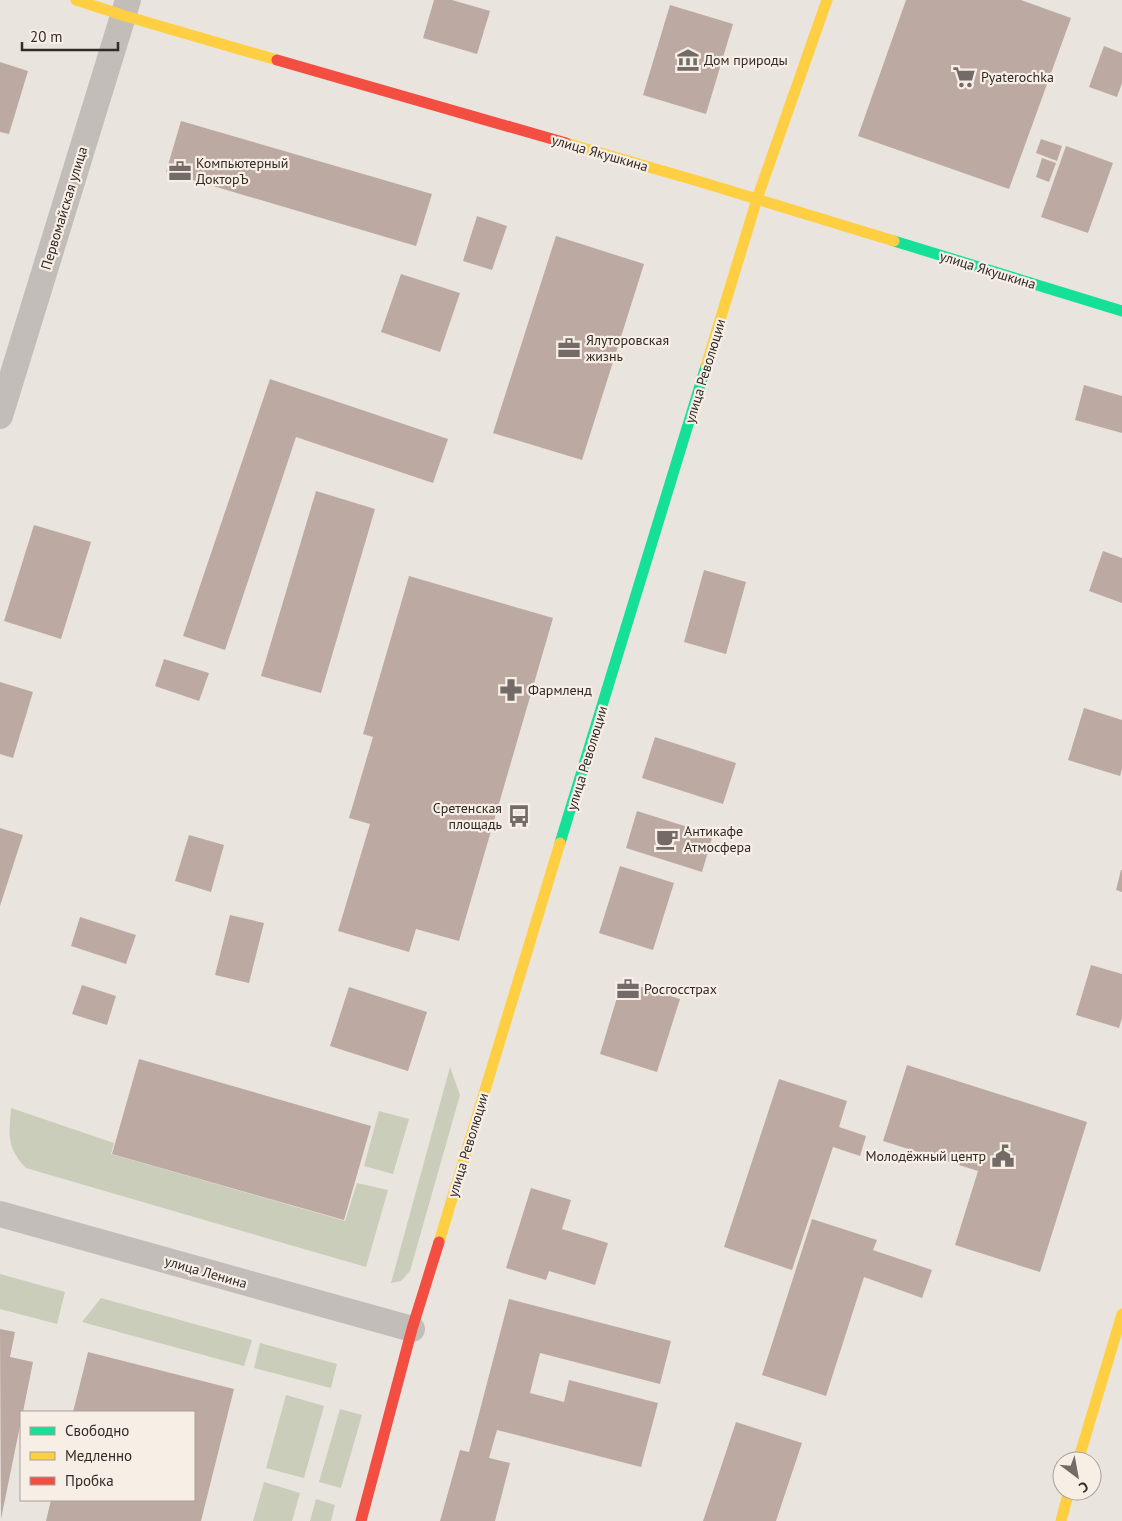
<svg xmlns="http://www.w3.org/2000/svg" width="1122" height="1521" font-family="'PT Sans',sans-serif">
<style>
.green{fill:#cacdb9}
.building{fill:#bcaaa2}
.lines{fill:none;stroke-linecap:round;stroke-linejoin:round}
.street{stroke:#c2bdb8;stroke-width:26}
.fast{stroke:#16e098;stroke-width:11}
.slow{stroke:#ffcf43;stroke-width:11}
.jam{stroke:#f24e42;stroke-width:11}
.labels{text-anchor:middle;dominant-baseline:central;stroke-width:4.5;stroke-linejoin:round;paint-order:stroke}
.poi-label{font-size:14px;fill:#322a27;stroke:#f7efe5;text-anchor:start}
.street-label{font-size:14px;fill:#322a27;stroke:#f7efe5}
</style>
<rect width="100%" height="100%" fill="#eae4de"/>
<!-- green -->
<path class="green" d="M450,1067L460,1095L410,1271L401,1281L391,1283Z
M11,1108L114,1143L111,1154L345,1221L357,1183L388,1190L366,1267L26,1168C6,1147 9,1135 11,1108Z
M379,1111L409,1119L393,1174L364,1166Z
M0,1274L65,1292L57,1324L0,1309Z
M101,1298L252,1340L244,1366L82,1322Z
M260,1343L337,1364L331,1388L254,1368Z
M286,1395L324,1406L304,1478L266,1468Z
M340,1409L362,1415L341,1488L319,1482Z
M264,1482L300,1493L292,1521H253Z
M316,1499L335,1505L331,1521H310Z"/>
<!-- building -->
<path class="building" d="M434,0H452L490,11L477,54L423,38Z
M906,0H1021L1071,18L1009,189L858,136Z
M670,5L733,24L706,114L643,95Z
M1104,46L1122,53V83L1117,97L1089,87Z
M0,62L28,71L9,134L0,132Z
M181,121L432,194L416,246L166,172Z
M1041,139L1062,146L1057,161L1036,153Z
M1066,146L1113,163L1088,233L1041,217Z
M1042,158L1056,163L1049,182L1036,177Z
M477,216L507,226L492,270L463,261Z
M556,236L644,264L582,460L493,433Z
M401,274L460,293L440,352L381,332Z
M270,379L448,439L433,483L296,437L225,650L183,636Z
M1084,385L1122,396V433L1075,420Z
M316,491L375,509L321,693L261,676Z
M34,525L91,542L61,639L4,621Z
M1103,551L1122,558V603L1089,591Z
M704,570L746,582L726,654L684,642Z
M409,576L553,618L459,941L416,929L409,952L338,931L370,824L349,818L373,737L363,734Z
M164,659L209,673L199,701L155,686Z
M0,682L33,692L13,758L0,754Z
M1084,708L1122,720V769L1120,776L1068,760Z
M655,737L736,763L723,804L642,778Z
M637,811L713,835L702,872L626,848Z
M0,828L23,835L0,906Z
M189,835L224,845L211,892L175,881Z
M620,866L674,883L653,950L599,933Z
M1121,870H1122V892L1116,890Z
M230,915L264,923L249,983L215,975Z
M80,917L136,935L126,964L71,946Z
M1091,965L1122,974V1018L1119,1028L1076,1015Z
M622,981L680,999L657,1072L600,1054Z
M82,985L116,996L107,1025L72,1014Z
M349,987L427,1012L408,1071L330,1046Z
M139,1059L371,1126L344,1220L112,1154Z
M907,1065L1087,1122L1040,1272L955,1245L978,1171L883,1141Z
M779,1079L847,1101L839,1127L866,1136L860,1156L833,1147L792,1270L724,1247Z
M531,1188L571,1200L562,1229L608,1243L595,1285L549,1271L546,1280L506,1268Z
M812,1219L877,1240L873,1250L932,1270L922,1298L864,1277L826,1396L762,1375Z
M509,1299L671,1341L660,1384L540,1353L530,1393L564,1402L569,1380L658,1403L641,1467L497,1430L489,1458L510,1463L495,1521H440L460,1450L469,1452Z
M0,1329L15,1332L10,1357L33,1362L23,1412H21V1421L1,1519Z
M88,1352L234,1389L201,1521H46L51,1500H194V1412H73Z
M736,1422L802,1443L776,1521H703Z"/>
<g class="lines">
<!-- street -->
<path class="street" d="M0,416L128,0
M0,1214L412,1329"/>
<!-- fast -->
<path class="fast" d="M894,241L1122,311
M560,843L706,366"/>
<!-- slow -->
<path class="slow" d="M76,0L122,15L277,60
M566,143L701,182L894,241
M706,366L757,199L827,0
M439,1242L560,843
M1078,1461L1122,1314
M1061,1521L1069,1491"/>
<!-- jam -->
<path class="jam" d="M277,60L566,143
M361,1521L412,1329L439,1242"/>
</g>
<!-- icons -->
<defs>
<symbol id="museum-bare" viewBox="-9 -9 18 18"><path d="M0-6L6-3V-2H-6V-3ZM-5-1h2V3h-2ZM-1-1h2V3h-2ZM3-1h2V3H3ZM-6 4H6V6H-6Z" fill="#726b67" stroke="#f7efe5" stroke-width="2.5" paint-order="stroke"/></symbol>
<symbol id="supermarket-bare" viewBox="-9 -9 18 18"><path d="M-6-5.5h2.5l.6 2H6L4.5 2H-2.5L-4.4-4H-6ZM-1.5 3.2a1.3 1.3 0 1 0 .1 0ZM3 3.2a1.3 1.3 0 1 0 .1 0Z" fill="#726b67" stroke="#f7efe5" stroke-width="2.5" paint-order="stroke"/></symbol>
<symbol id="office-bare" viewBox="-9 -9 18 18"><path d="M-6-3h4V-5.5h4V-3h4V5H-6ZM-1-4.5V-3h2v-1.5ZM-6 0V1H6V0Z" fill="#726b67" stroke="#f7efe5" stroke-width="2.5" paint-order="stroke"/></symbol>
<symbol id="pharmacy-bare" viewBox="-9 -9 18 18"><path d="M-2-6h4v4h4v4h-4v4h-4v-4h-4v-4h4Z" fill="#726b67" stroke="#f7efe5" stroke-width="2.5" paint-order="stroke"/></symbol>
<symbol id="bus-bare" viewBox="-9 -9 18 18"><path d="M-5-6H5V4H4V6H2V4H-2V6H-4V4H-5ZM-3.5-4V0h7V-4ZM-3.5 1.2v1.5H-2V1.2ZM2 1.2v1.5H3.5V1.2Z" fill="#726b67" stroke="#f7efe5" stroke-width="2.5" paint-order="stroke"/></symbol>
<symbol id="cafe-bare" viewBox="-9 -9 18 18"><path d="M-5.5-4.5H6V0H3Q3 3.5 0 3.5H-2.5Q-5.5 3.5-5.5 0ZM3-3.2v2h1.7v-2ZM-6 4.5H4V6H-6Z" fill="#726b67" stroke="#f7efe5" stroke-width="2.5" paint-order="stroke"/></symbol>
<symbol id="civic-bare" viewBox="-9 -9 18 18"><path d="M-.6-6.5H3V-4.5H.6V-3L4-1V1h2V6H-6V1h2V-1L-.6-3ZM-1.2 2.5V6h2.4V2.5Z" fill="#726b67" stroke="#f7efe5" stroke-width="2.5" paint-order="stroke"/></symbol>
</defs>
<g fill-rule="evenodd">
<use href="#museum-bare" x="672" y="44" width="32" height="32"/>
<use href="#supermarket-bare" x="948" y="61" width="32" height="32"/>
<use href="#office-bare" x="164" y="155" width="32" height="32"/>
<use href="#office-bare" x="553" y="332" width="32" height="32"/>
<use href="#pharmacy-bare" x="495" y="674" width="32" height="32"/>
<use href="#bus-bare" x="503" y="800" width="32" height="32"/>
<use href="#cafe-bare" x="651" y="823" width="32" height="32"/>
<use href="#office-bare" x="612" y="973" width="32" height="32"/>
<use href="#civic-bare" x="987" y="1140" width="32" height="32"/>
</g>
<g class="labels">
<!-- poi labels -->
<g class="poi-label">
<text x="704" y="60">Дом природы</text>
<text x="981" y="77">Pyaterochka</text>
<text x="196" y="163">Компьютерный<tspan x="196" dy="16">ДокторЪ</tspan></text>
<text x="586" y="340">Ялуторовская<tspan x="586" dy="16">жизнь</tspan></text>
<text x="528" y="690">Фармленд</text>
<text x="502" y="808" text-anchor="end">Сретенская<tspan x="502" dy="16">площадь</tspan></text>
<text x="684" y="831">Антикафе<tspan x="684" dy="16">Атмосфера</tspan></text>
<text x="644" y="989">Росгосстрах</text>
<text x="986" y="1156" text-anchor="end">Молодёжный центр</text>
</g>
<!-- street labels -->
<g class="street-label">
<text transform="translate(600 153) rotate(16)">улица Якушкина</text>
<text transform="translate(64 208) rotate(-73)">Первомайская улица</text>
<text transform="translate(988 270) rotate(17)">улица Якушкина</text>
<text transform="translate(705 371) rotate(-73)">улица Революции</text>
<text transform="translate(587 758) rotate(-73)">улица Революции</text>
<text transform="translate(468 1145) rotate(-73)">улица Революции</text>
<text transform="translate(206 1272) rotate(16)">улица Ленина</text>
</g>
</g>
<!-- legend -->
<rect x="20" y="1411" width="175" height="90" fill="#f7efe5" stroke="#a8a099"/>
<rect x="30" y="1427" width="25" height="8" fill="#16e098" stroke="#a8a099"/>
<text x="65" y="1436" font-size="15" fill="#322a27">Свободно</text>
<rect x="30" y="1452" width="25" height="8" fill="#ffcf43" stroke="#a8a099"/>
<text x="65" y="1461" font-size="15" fill="#322a27">Медленно</text>
<rect x="30" y="1477" width="25" height="8" fill="#f24e42" stroke="#a8a099"/>
<text x="65" y="1486" font-size="15" fill="#322a27">Пробка</text>
<!-- north arrow -->
<g transform="translate(1077 1476) rotate(148)"><circle r="24" fill="#f7efe5" stroke="#a8a099"/>
<path d="M0-4L9 19L0 12L-9 19Z" fill="#726b67"/>
<text y="-8" font-size="14" font-weight="bold" text-anchor="middle" fill="#322a27">С</text>
</g>
<!-- scale -->
<path d="M22 42v8h96v-8" fill="none" stroke="#322a27" stroke-width="2.5"/>
<text x="30" y="42" font-size="15" fill="#322a27" stroke="#f7efe5" stroke-width="4" paint-order="stroke">20 m</text>
</svg>
